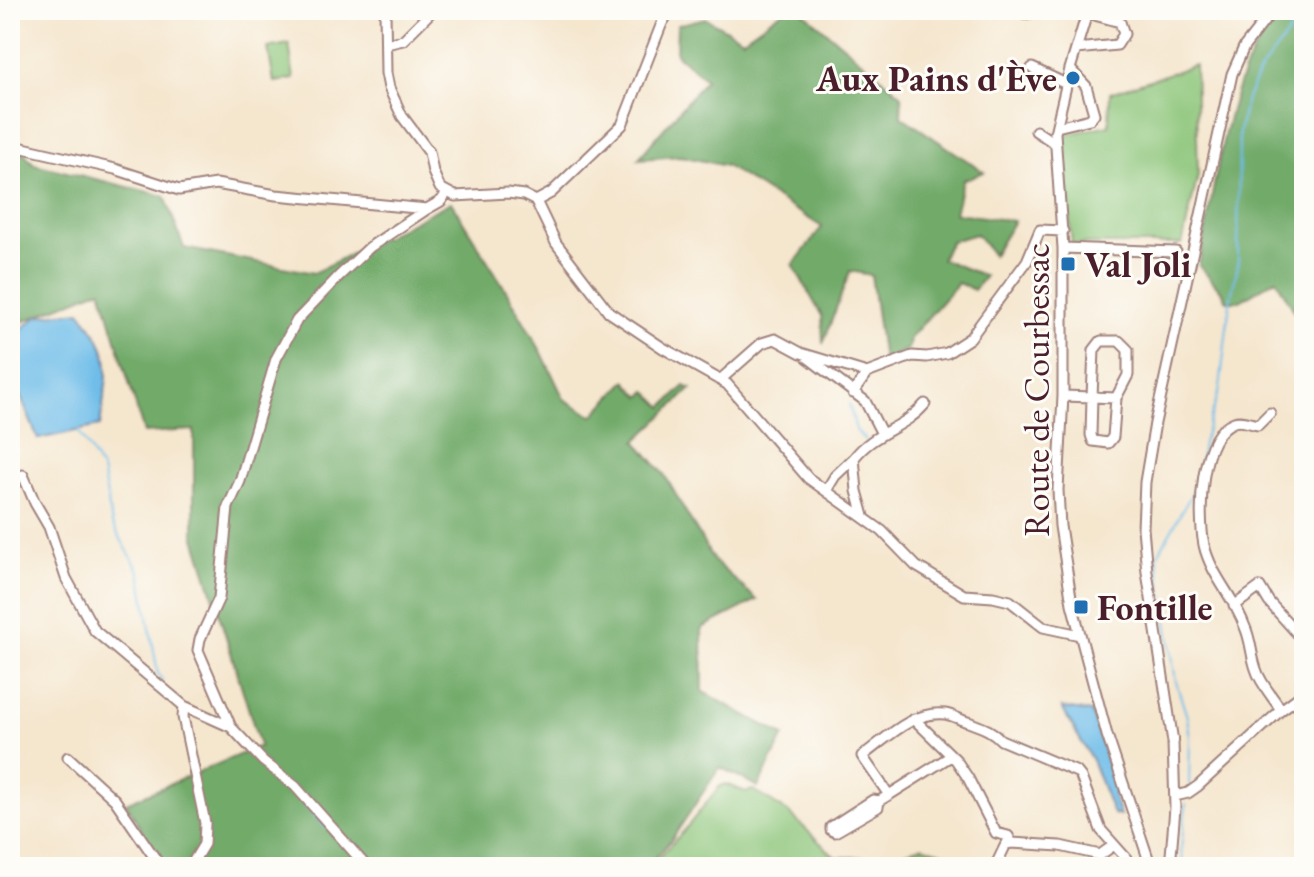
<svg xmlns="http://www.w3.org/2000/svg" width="1314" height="877" font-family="'EB Garamond',serif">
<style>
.green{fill:#8cc579;stroke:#6b7252;stroke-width:2}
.forest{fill:#71aa69;stroke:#5e644a;stroke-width:2}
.water{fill:#6fbde9;stroke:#5c6e8a;stroke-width:2}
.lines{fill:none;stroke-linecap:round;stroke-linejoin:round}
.stream{stroke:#6fbde9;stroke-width:2}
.minor-casing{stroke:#a0827c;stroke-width:13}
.minor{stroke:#fff;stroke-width:9}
.poi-dot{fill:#1f6fb2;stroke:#fdfcf7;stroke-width:3}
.labels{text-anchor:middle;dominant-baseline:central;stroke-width:6;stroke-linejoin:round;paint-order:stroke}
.poi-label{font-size:36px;font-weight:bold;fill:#4a1f2b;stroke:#fdfcf7;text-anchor:start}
.street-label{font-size:36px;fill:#4a1f2b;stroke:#fdfcf7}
</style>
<rect width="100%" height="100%" fill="#fdfcf7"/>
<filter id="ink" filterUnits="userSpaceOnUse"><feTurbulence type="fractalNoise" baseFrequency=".0125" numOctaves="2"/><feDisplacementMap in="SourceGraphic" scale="16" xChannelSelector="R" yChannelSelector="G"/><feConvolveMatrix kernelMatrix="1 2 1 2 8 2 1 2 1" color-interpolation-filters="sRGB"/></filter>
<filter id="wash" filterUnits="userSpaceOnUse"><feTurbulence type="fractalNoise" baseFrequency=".006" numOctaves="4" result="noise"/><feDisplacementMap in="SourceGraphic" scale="32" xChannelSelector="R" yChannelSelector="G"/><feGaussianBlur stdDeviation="1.8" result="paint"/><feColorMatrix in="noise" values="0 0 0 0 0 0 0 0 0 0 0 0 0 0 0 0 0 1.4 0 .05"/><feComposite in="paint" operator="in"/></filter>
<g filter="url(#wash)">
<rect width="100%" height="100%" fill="#f5e6ce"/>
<!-- green -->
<path class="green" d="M289,44L294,79L274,82L268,48Z
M1195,65L1198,175L1182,244H1072L1061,136L1109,125L1110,93Z
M725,784L746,792L753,790L789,813L835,857H891L922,846L989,867H650L683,832L719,787Z"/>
<!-- forest -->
<path class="forest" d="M784,10H801L902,95L901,116L984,172L963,180L955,213L1014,221L993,255L976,234L951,241L941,259L985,276L974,290L958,283L910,338L908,349L883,360L871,275L850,271L823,344L822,316L793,265L822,227L726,166L681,156L638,159L706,79L676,54L677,25L705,18L743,39Z
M1289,10H1304V328L1276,279L1240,301H1227L1223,293L1199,266C1212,201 1224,103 1256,46C1264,31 1276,21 1289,10Z
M10,137L34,164L165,196L184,248L314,273L451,202L507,292L542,353L564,399L593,416L626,381L641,397L647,391L663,407L685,386L691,389L636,441L664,474L714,561L757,600L702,628L703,692L784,736L758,787L720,767L672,839L647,867H163L126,803L260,746L194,534V430L144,433L101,289L10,327Z"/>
<!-- water -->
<path class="water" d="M80,311C118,359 107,369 100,426L38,439L10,371V338L38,316Z
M1062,708L1091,712L1117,792L1113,795L1120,816L1113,814L1092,760Z"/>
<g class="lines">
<!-- stream -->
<path class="stream" d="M849,404L856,430L866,442
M78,431L102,470L112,524L140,572L158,674L163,681
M1189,784L1190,738L1187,717L1176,682L1157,556L1197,484L1203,443L1220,388L1230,301L1238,265L1239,132L1245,103L1259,72L1304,13
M288,786L326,828
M1184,867L1181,850L1186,804"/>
</g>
</g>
<g filter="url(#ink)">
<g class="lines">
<defs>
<path id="minor" d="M385,10L386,73L389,88L402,116L429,152L433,172L440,188L455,196L508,193L524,195L536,201L556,243L609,312L663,348L727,384L808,478L882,531L916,566L964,595L993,597L1010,601L1043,627L1080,635
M995,10L1026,14L1046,10
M1088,10L1070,69L1055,133L1063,248V396L1058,490L1060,526L1072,604L1107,735L1148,858L1154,867
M386,44L403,40L433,10
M1076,49L1117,45L1124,34L1120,22L1087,13
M1032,68L1066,84
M1057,127L1090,119L1094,114L1086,86L1070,69
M1036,131L1056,144
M10,145L115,169L179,190L216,184L276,195L427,209L441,201L446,194
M536,201L551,193L622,125L662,23L667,15L676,10
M1063,248L1176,252
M807,357L865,401L881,432
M720,380L762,343L775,339L801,353L867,373L912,356L927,357L947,353L970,338L1027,261L1040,230L1063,231
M853,393L867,373
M1063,396L1092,397L1094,350L1101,341H1119L1128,350V375L1116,398L1092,397L1091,435L1093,441L1108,443L1113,437L1116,398
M23,475L35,503L49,527L66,578L95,631L184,706L231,727L263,761L295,786L367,867
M826,491L835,476L854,458
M864,516L857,491L854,458C875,431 904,429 925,404
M1234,606L1260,587L1269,602L1304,641
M184,706L183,717L205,823L204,844L190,867
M1281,710L1304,693
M914,719L956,760L968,778L996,833L1008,836L1012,843
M231,727L198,650L200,639L219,598L228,507L240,481L276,359L297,320L339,276L370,247L427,209
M951,756L889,795L862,756C886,739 913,710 945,714C953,715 960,720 968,722C981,727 992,730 1001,740L1077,772L1081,777L1101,830L1126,858L1128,867
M68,757L115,800L161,867
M1175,796L1188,793L1198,786L1281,710C1273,697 1260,683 1256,669C1251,655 1251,640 1245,627C1235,598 1211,576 1204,545C1198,515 1199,435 1234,422C1242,419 1250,424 1258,425L1270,413
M879,801L878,807L835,832L831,830V827L873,800L879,801L889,795
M995,867L1006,844L1012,843L1060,846L1100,855L1114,845
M1170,867L1175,808L1173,742L1147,572L1143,528L1145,482L1155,423L1232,74L1244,47L1273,10"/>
</defs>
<!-- minor casing -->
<use href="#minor" class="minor-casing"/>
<!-- minor -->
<use href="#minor" class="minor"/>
</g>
</g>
<!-- markers -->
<g class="poi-dot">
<circle cx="1073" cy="78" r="8"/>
<rect x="1060" y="256" width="16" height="16" rx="4"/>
<rect x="1073" y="599" width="16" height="16" rx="4"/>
</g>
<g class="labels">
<!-- poi labels -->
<g class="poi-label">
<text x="1057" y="78" text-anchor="end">Aux Pains d'Ève</text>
<text x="1084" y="264">Val Joli</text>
<text x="1097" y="607">Fontille</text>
</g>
<!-- street labels -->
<g class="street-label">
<text transform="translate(1036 390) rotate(-90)">Route de Courbessac</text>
</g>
</g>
<!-- margin -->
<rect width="1314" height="877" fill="none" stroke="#fdfcf7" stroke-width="40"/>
</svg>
